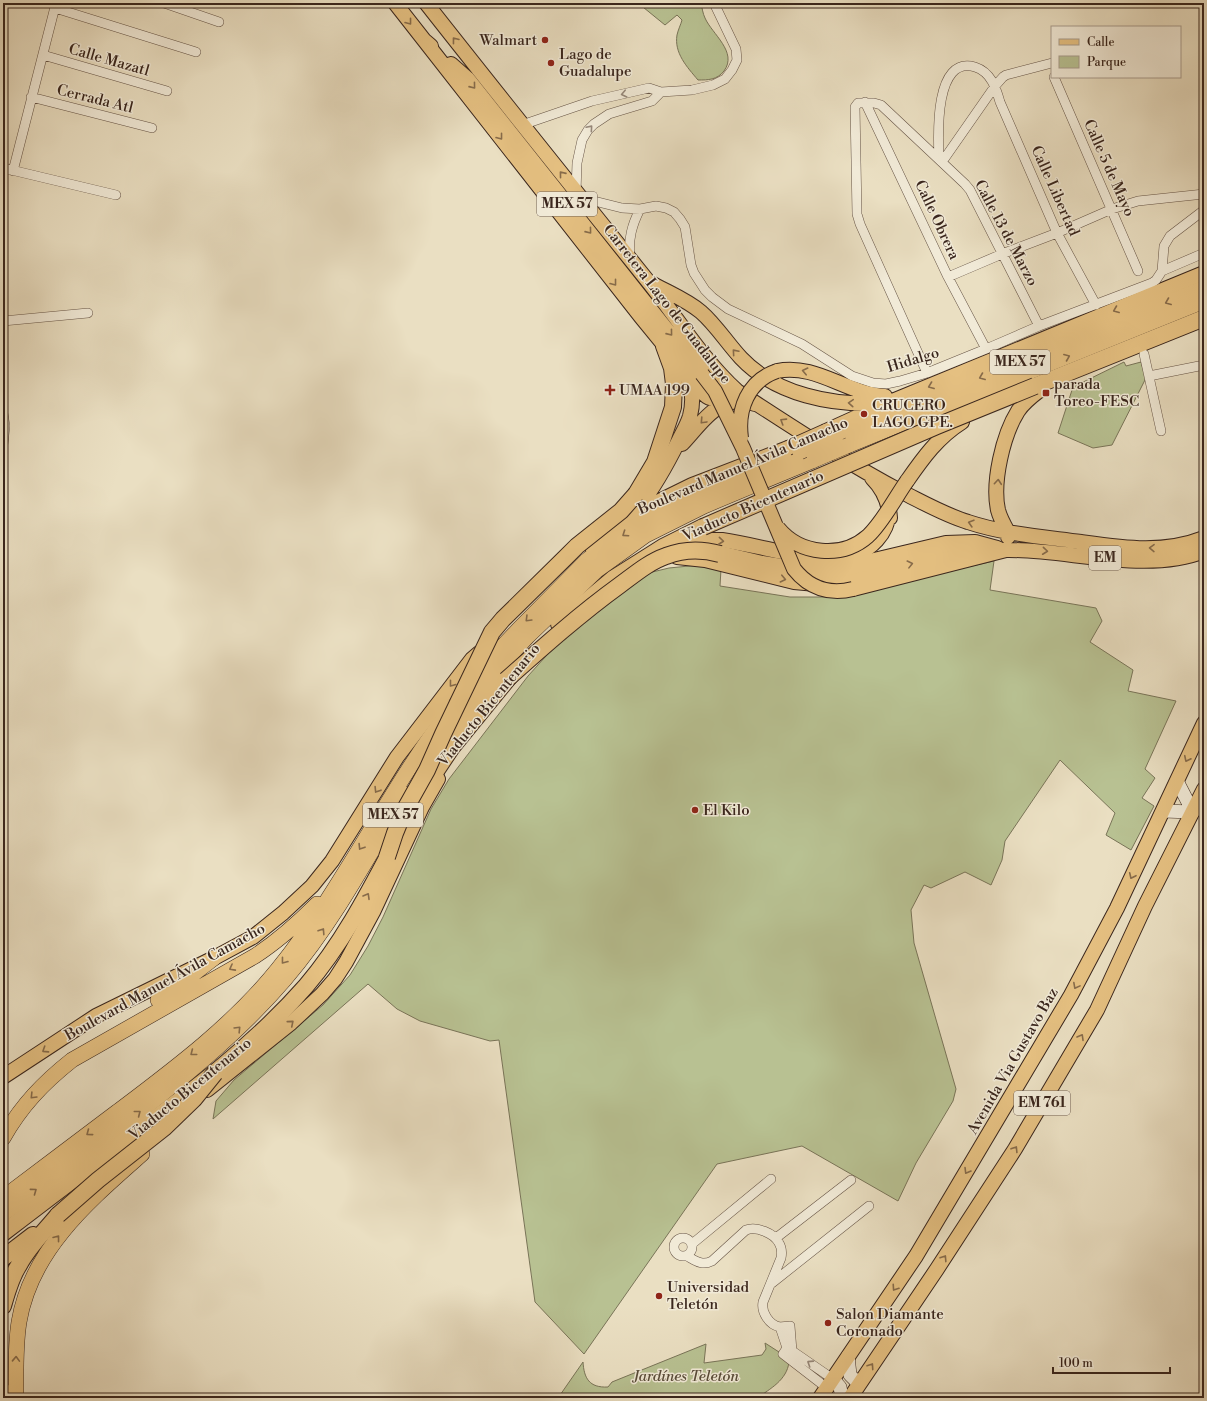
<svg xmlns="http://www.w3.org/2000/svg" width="1207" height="1401" font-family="'Libre Bodoni',serif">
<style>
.green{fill:#b8c192;stroke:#797458}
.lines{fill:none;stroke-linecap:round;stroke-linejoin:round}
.minor-casing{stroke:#665446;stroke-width:10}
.secondary-casing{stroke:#3a261d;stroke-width:14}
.primary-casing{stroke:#3a261d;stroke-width:16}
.trunk-casing{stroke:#3a261d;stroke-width:16}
.motorway-casing{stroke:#3a261d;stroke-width:18}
.minor{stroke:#f1ead7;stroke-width:9}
.secondary{stroke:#f1ead7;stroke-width:13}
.primary{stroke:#e5c081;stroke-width:14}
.trunk{stroke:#e5c081;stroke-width:15}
.motorway{stroke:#e5c081;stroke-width:16}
.primary-bridge-casing{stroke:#3a261d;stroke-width:16;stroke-linecap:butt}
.trunk-bridge-casing{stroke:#3a261d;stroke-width:16;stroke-linecap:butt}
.motorway-bridge-casing{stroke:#3a261d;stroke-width:18;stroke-linecap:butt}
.primary-bridge{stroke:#e5c081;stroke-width:14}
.trunk-bridge{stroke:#e5c081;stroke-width:15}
.motorway-bridge{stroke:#e5c081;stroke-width:16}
.oneway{stroke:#876b4a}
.oneway2{stroke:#96887a}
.poi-dot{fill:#8f2418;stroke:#f1ead7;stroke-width:1.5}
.labels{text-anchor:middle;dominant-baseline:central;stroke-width:3;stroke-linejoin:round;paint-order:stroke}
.shield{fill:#f1ead7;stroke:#716155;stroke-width:1}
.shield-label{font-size:14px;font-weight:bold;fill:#3a261d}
.poi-label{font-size:15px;fill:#3a261d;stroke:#f1ead7;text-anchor:start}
.street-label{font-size:15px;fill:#3a261d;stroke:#f1ead7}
.park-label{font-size:15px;font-style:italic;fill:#5a4d3a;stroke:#f1ead7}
</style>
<rect width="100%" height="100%" fill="#eadfc2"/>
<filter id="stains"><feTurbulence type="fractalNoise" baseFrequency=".005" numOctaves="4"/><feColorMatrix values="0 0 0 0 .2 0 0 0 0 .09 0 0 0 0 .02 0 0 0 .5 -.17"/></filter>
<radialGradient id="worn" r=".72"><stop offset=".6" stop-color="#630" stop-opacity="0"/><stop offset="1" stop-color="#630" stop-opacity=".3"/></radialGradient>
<!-- green -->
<path class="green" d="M638,3H701C702,8 703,14 705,18C712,34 738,52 724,71C717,80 708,80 698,80C687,67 674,53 677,35C678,30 681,24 682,20L677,15L665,25Z
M1124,362L1126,366L1141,362L1146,378L1112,445L1093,448L1058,433L1073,387Z
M994,561L990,590L1096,608L1102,621L1090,642L1133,670L1128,691L1176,701L1145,769L1155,778L1142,798L1154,806L1131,850L1106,835L1115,813L1060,760L1005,841L1002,860L991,885L965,872L931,888L924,885L911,910L914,943L956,1089L953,1101L916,1163L898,1201L802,1146L717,1164L584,1354L535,1302L499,1040L490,1041L420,1021L397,1009L368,984L213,1119L216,1101L234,1080L323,1005L350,975L368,946L383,917L431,809L449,779L528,676L556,645L644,574L669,568L699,565L721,569L720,586L790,597H835Z
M765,1343L779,1352L789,1362C787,1380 770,1389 757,1398H558L583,1362C584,1378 589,1388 608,1387L612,1382L706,1344L704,1363L762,1355L766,1349Z"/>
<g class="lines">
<defs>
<path id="minor" d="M164,3L219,22
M55,8L196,52
M43,55L167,91
M1054,77L1138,271
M31,97L152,128
M865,102L948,277L986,349
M522,125L592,101L649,88L661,92L692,90L713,85L725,79L732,70L737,60L736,49L714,3
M939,159C938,136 934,55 975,67C991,72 996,88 1000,102L1057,233L1096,305
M942,162L995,86L1003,77L1006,75L1052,63
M3,168L116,195
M13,171L56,3
M576,192L577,163L582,140L588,130L594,124L609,114L652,101L661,92
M582,198L622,208L640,209L656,206L666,208L674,212L680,219L685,227L691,265L694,273L705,290L712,297L728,309L802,344L852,376L873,383L886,384L900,381L927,373L986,349L1039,326L1152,283L1156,280L1162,271L1204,253
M630,257C628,239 632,225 640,209
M1162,271L1164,246L1170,236L1204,210
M948,277L1002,254L1057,233L1112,209L1138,201L1204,194
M3,321L88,313
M1144,354L1161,431
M927,373L860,224L857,214L855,107L858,103H874L881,105L965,184L970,190L1039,326
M1149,376L1204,365
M3,413L5,426L3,445
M776,1238L851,1180
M674 1247a9 9 0 1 1 18 0a9 9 0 1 1-18 0Z
M692,1244L771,1179
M687,1256C696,1261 702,1266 712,1261L746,1230C756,1226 774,1233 779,1243C782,1248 782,1253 781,1258L763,1302C761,1312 769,1325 780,1327C783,1327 787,1326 790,1326L792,1351L787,1357
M772,1283L869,1206
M780,1327L787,1348L783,1354L827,1388
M788,1348L833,1379"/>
<path id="secondary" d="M1177,781L1193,812
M1163,811L1193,812
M848,1356L850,1375L859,1384
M833,1379L840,1387L842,1398"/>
<path id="primary" d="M395,3L424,40L431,46
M426,3C499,96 573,188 647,280C677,317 701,358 737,391C791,426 845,462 902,492C924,503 945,515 968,522C1004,534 1044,537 1081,542C1124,548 1163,554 1204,538
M424,40L641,317L704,394C716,406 732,393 724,379
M451,64L468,79L702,374
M653,284C669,293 687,300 701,312C716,325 727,343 741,358C776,395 833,406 882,403
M777,371C816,363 847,394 885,396
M826,431L890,402L1204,273
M682,444C703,422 719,392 755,404
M872,478C883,489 889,503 890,518
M907,481C923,458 938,437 962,422
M636,510C653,490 666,466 678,442C682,433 687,426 690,416C693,404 693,389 687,377
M1008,537V532C1004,525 1000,518 998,510C992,482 1003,435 1018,411C1024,402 1032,396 1040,390
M682,541L709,540H722C742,543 762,548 782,552C816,560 850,569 877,540C884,532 888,524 889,513
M590,545L633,514L692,485L788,448
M677,557L705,560L794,582L816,584L841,581L963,551L978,549L1006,550
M853,589L1006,550C1067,549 1147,574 1204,551
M3,1077L96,1016L214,958L253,937L283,913L312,886L332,861L397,757L472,659L479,653
M207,1090L291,1023L322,994L335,979L346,962L373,912L422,807L438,779
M820,1398L916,1256L1071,995L1117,908L1204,723
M850,1398L937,1269L1015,1149L1097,1010L1145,906L1204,789"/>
<path id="trunk" d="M836,436L1204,288
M849,445L1204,301
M472,680L483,667L519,629L586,561L600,550L640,523L698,495L800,452
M448,732L493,674L528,636L596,571L646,535L704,506L814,460
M158,1000L170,992L214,958
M3,1138C21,1106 43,1083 72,1060L255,956C278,941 298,923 317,904
M3,1198C41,1169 79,1141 117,1112C174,1069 233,1025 278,969C344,887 388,790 452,707
M3,1214C50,1180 97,1145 143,1109C194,1069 243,1028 285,979C333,923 368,857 405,794
M16,1398C16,1373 15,1347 19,1322C31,1249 90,1200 142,1154"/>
<path id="motorway" d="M1035,386L1204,318
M636,494L655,462L673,407L674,384L672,368L664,346
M720,554L762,564L800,570H825L849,567L946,544L975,543L997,549
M559,624L614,578L663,547L703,527
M424,789L452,747L515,670
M3,1233C46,1200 88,1168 131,1136C193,1091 255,1044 306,986C342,944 368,894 394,845
M3,1258L33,1235
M3,1306C7,1292 11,1277 19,1265C29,1246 45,1231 58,1215
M3,1391V1398"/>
</defs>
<!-- minor casing -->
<use href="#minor" class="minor-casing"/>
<!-- secondary casing -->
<use href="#secondary" class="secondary-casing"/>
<!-- primary casing -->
<use href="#primary" class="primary-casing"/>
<!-- trunk casing -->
<use href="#trunk" class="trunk-casing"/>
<!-- motorway casing -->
<use href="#motorway" class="motorway-casing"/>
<!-- minor -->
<use href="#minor" class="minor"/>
<!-- secondary -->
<use href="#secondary" class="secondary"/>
<!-- primary -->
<use href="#primary" class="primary"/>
<!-- trunk -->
<use href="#trunk" class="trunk"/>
<!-- motorway -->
<use href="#motorway" class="motorway"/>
<defs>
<path id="primary-bridge" d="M702,374L715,391L743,448L794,569C809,588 830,595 853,589
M741,438C737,409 748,381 777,371
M788,448L826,431
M778,528C800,555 842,559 868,536C883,522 895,498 907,481"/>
<path id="trunk-bridge" d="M800,452L836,436
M814,460L849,445"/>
<path id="motorway-bridge" d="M703,527L937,426L1035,386
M506,680C543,647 580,614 620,585C635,574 649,562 666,556C684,549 702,549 720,554
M387,857L395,833L404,811L427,770L443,734L492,632L503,619L564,559L577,546L621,511L636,494
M58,1215L98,1180L164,1128L194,1099L215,1073"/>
</defs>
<!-- primary-bridge casing -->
<use href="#primary-bridge" class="primary-bridge-casing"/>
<!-- trunk-bridge casing -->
<use href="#trunk-bridge" class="trunk-bridge-casing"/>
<!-- motorway-bridge casing -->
<use href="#motorway-bridge" class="motorway-bridge-casing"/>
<!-- primary-bridge -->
<use href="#primary-bridge" class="primary-bridge"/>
<!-- trunk-bridge -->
<use href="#trunk-bridge" class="trunk-bridge"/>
<!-- motorway-bridge -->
<use href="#motorway-bridge" class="motorway-bridge"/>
</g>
<!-- one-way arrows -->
<defs><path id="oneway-chevron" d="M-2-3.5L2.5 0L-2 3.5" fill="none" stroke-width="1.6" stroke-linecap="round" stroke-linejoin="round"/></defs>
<g class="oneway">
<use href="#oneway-chevron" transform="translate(409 22) rotate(52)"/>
<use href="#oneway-chevron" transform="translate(455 40) rotate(-128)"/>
<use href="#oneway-chevron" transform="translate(473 86) rotate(51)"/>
<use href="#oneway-chevron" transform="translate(500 137) rotate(52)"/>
<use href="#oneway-chevron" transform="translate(562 174) rotate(-129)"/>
<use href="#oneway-chevron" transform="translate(589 231) rotate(51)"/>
<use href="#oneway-chevron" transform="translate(614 283) rotate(52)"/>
<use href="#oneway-chevron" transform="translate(1168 302) rotate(158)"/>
<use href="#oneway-chevron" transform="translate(1116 310) rotate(158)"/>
<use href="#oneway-chevron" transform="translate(670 333) rotate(51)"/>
<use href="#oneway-chevron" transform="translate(735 352) rotate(-131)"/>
<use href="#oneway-chevron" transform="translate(1067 357) rotate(-22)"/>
<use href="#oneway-chevron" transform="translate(805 371) rotate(-167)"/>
<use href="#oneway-chevron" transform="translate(982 377) rotate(158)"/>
<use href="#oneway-chevron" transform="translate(931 386) rotate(159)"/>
<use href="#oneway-chevron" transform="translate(851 403) rotate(-176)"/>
<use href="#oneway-chevron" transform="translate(703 421) rotate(133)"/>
<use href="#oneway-chevron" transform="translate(783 421) rotate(-148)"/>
<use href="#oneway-chevron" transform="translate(998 482) rotate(-85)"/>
<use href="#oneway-chevron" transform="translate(971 523) rotate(-164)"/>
<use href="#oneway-chevron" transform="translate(625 534) rotate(146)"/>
<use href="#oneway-chevron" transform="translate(721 541) rotate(6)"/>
<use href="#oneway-chevron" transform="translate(1152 548) rotate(-179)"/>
<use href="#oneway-chevron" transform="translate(1045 551) rotate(6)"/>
<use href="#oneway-chevron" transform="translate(910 564) rotate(-14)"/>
<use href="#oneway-chevron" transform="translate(783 579) rotate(13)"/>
<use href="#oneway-chevron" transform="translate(528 619) rotate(135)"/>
<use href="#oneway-chevron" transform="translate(452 684) rotate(128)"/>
<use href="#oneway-chevron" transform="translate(1187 759) rotate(116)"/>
<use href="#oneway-chevron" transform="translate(377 790) rotate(122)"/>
<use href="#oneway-chevron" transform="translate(361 847) rotate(122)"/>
<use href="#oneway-chevron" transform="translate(1132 876) rotate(115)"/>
<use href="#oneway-chevron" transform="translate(367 896) rotate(-60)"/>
<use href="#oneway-chevron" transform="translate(322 931) rotate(-57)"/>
<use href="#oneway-chevron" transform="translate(284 961) rotate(128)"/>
<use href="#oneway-chevron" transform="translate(232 968) rotate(152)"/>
<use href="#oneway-chevron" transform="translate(1076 986) rotate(118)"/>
<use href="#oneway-chevron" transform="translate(291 1023) rotate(-40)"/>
<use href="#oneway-chevron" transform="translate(238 1029) rotate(-46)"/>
<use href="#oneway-chevron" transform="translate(1081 1037) rotate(-60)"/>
<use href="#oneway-chevron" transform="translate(45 1050) rotate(147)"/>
<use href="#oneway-chevron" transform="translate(193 1053) rotate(142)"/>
<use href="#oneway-chevron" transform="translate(33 1096) rotate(134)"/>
<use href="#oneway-chevron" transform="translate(138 1113) rotate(-38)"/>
<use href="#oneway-chevron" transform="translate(89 1133) rotate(143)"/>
<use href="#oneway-chevron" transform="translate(1015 1149) rotate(-58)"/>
<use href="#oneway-chevron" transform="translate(967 1171) rotate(121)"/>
<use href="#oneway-chevron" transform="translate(34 1191) rotate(-36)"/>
<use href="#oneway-chevron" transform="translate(57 1238) rotate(-52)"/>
<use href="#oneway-chevron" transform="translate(944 1258) rotate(-57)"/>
<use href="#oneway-chevron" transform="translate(895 1288) rotate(124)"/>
<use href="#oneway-chevron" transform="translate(16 1359) rotate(-88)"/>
<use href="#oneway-chevron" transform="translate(871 1366) rotate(-56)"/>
</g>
<g class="oneway2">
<use href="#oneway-chevron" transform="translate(624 94) rotate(167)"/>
<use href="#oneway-chevron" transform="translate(590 128) rotate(-49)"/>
<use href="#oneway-chevron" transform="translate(810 1363) rotate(-147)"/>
</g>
<!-- markers -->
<g class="poi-dot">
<circle cx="545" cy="40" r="4"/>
<circle cx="551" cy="63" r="4"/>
<path d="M608 384h4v4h4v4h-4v4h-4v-4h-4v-4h4z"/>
<rect x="1042" y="389" width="8" height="8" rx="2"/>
<circle cx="864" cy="414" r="4"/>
<circle cx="695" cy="810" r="4"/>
<circle cx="659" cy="1296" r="4"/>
<circle cx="828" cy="1323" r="4"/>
</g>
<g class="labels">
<!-- shield labels -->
<g class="shield">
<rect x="537" y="192" width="60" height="24" rx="3"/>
<rect x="990" y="350" width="60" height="24" rx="3"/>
<rect x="1089" y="546" width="32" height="24" rx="3"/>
<rect x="363" y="803" width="60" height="24" rx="3"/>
<rect x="1014" y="1091" width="56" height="24" rx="3"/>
</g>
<g class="shield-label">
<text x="567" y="204">MEX 57</text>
<text x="1020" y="362">MEX 57</text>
<text x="1105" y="558">EM</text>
<text x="393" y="815">MEX 57</text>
<text x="1042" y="1103">EM 761</text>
</g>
<!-- poi labels -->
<g class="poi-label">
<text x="537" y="40" text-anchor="end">Walmart</text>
<text x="559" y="54">Lago de<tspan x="559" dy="17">Guadalupe</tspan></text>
<text x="1054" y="384">parada<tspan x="1054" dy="17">Toreo-FESC</tspan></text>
<text x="619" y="390">UMAA 199</text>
<text x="872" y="405">CRUCERO<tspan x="872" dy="17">LAGO GPE.</tspan></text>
<text x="703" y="810">El Kilo</text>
<text x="667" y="1287">Universidad<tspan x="667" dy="17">Teletón</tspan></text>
<text x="836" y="1314">Salon Diamante<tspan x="836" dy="17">Coronado</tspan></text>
</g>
<!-- street labels -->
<g class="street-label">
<text transform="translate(109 60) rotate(16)">Calle Mazatl</text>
<text transform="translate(95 99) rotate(14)">Cerrada Atl</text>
<text transform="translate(1109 168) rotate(66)">Calle 5 de Mayo</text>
<text transform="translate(1055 191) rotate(66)">Calle Libertad</text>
<text transform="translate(937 220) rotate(65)">Calle Obrera</text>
<text transform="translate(1006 233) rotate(62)">Calle 13 de Marzo</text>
<text transform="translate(667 304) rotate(52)">Carretera Lago de Guadalupe</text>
<text transform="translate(913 360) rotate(-17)">Hidalgo</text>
<text transform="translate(743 466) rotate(-23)">Boulevard Manuel Ávila Camacho</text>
<text transform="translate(753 506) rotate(-24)">Viaducto Bicentenario</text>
<text transform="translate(489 705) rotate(-51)">Viaducto Bicentenario</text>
<text transform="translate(165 982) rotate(-29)">Boulevard Manuel Ávila Camacho</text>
<text transform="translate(1013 1061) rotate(-60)">Avenida Via Gustavo Baz</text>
<text transform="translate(190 1089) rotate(-39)">Viaducto Bicentenario</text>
</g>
<!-- park labels -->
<g class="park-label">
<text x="686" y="1376">Jardínes Teletón</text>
</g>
</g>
<!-- margin -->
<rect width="1207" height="1401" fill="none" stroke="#eadfc2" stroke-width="16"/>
<rect x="4" y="4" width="1199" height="1393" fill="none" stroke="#3a261d" stroke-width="2"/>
<rect x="8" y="8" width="1191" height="1385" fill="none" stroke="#3a261d"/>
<!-- legend -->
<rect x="1051" y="26" width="130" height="52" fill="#f1ead7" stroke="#a89c8d"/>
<rect x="1059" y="39" width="20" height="6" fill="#e5c081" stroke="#a89c8d"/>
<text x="1087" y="46" font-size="12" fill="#3a261d">Calle</text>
<rect x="1059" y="56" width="20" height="12" fill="#b8c192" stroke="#a89c8d"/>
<text x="1087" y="66" font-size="12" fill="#3a261d">Parque</text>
<!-- scale -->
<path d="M1053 1367v6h117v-6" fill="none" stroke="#3a261d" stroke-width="2"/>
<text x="1059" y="1367" font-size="12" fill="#3a261d" stroke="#f1ead7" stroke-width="3" paint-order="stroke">100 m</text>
<rect width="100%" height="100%" filter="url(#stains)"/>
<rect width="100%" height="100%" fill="url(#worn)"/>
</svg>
